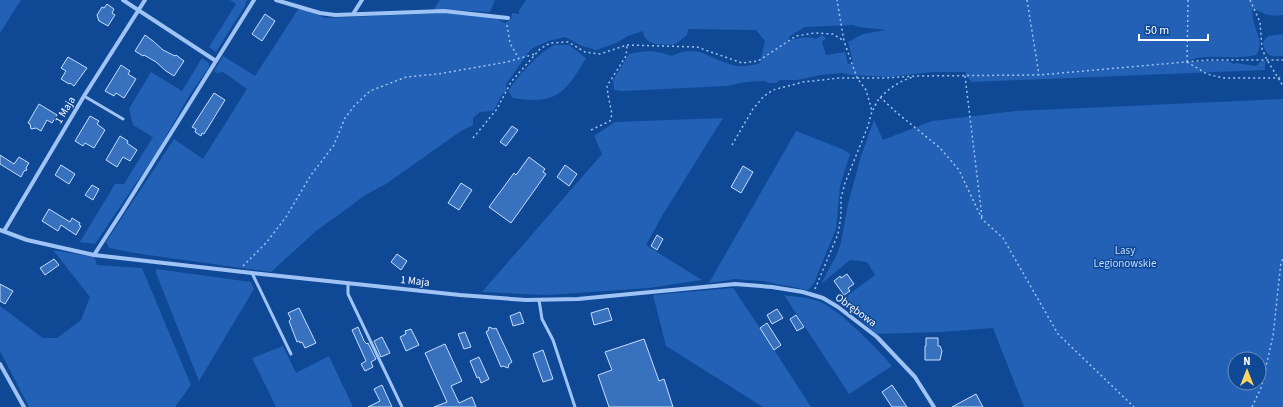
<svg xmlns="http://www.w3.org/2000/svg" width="1283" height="407" font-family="'Source Sans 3',sans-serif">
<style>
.green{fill:#2261b5;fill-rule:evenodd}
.building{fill:#3871be;stroke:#c6defe}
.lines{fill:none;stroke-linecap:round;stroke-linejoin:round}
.path{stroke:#9ec3f4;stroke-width:1.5;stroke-dasharray:2 3;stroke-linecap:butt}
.service{stroke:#9ec3f4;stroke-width:3}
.minor{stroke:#9ec3f4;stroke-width:4}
.labels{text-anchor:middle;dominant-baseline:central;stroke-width:3;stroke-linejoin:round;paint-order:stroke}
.street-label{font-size:11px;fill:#fff;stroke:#0f4895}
.park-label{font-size:11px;fill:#c6defe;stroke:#0f4895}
</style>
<rect width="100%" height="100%" fill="#0f4895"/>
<!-- green -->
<path class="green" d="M0,0H21L0,33Z
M230,0H247L245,6L216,52L209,47L236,4Z
M440,0H495L490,12L434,9Z
M526,0H1283V15C1277,16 1271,16 1265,14C1260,12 1258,9 1252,10C1253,14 1252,19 1254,23C1257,35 1264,42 1256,55C1251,56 1245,57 1240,57C1223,58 1204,54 1188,61L1197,62L1203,61H1228L1231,62L1233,64L1236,63L1256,66L1261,61H1265V70L972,82L965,75L966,72H932L890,77L851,75L842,73L820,75L797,80H780L776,83H769L764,81L746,82L727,86L622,91L614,90L613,80L629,54C647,50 655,50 672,56C698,44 706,57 729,64C740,68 750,66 760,63L765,41L756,30L688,29L687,35L674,45C662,44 645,47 643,31L628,36L616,43L596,50L582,46L565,37L548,41L531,49L506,84V91C499,96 499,103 493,111L480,112L473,118V125L461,131L386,184L365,195L344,211L316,231L271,272L141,254L109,248L106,242L174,139L203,159L247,89L223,72L217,73L214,71L223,56L255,76L299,8L326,18L443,13L493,17L505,23L511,19L512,13L519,14V11ZM853,25L859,27L887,30L863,34L848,42L853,63L848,64L845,52L826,55L822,42L826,38L822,35L816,39C806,36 798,38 788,41L790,36L805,27Z
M1283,34V56C1270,57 1265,56 1263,42L1268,36Z
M554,45H569L586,58C565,93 557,105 513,98L508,91C520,74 536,55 554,45Z
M202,58L209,63V67L189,96L157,152L95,244L80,242L115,184H124L153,137L133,125L129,109L151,72L182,91Z
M1283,99V407H1024L993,328L941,332L876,334L840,301L875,275L867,262L850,260L821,284L837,254L841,243L848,204L861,156L874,120L883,140L932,121L1016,111ZM1235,359H1259V383H1235Z
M723,118L662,216L646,245L702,280L649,288L548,295L482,292L602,154L594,136L615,122Z
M796,131L842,149L850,154L840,186L836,229L814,283L808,290L762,281L735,279L709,283Z
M53,250L94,257L97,265L142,268L191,385L175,407H29L0,351V306L43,338H57L81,320L90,297Z
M156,269L251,282L254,289L199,381L156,273Z
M733,288L760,328L811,407H763L666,346L653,295Z
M784,295C795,297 807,297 818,301C839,309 877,348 892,366L849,394Z
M283,346L296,373L329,356L353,407H276L252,358Z"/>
<!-- building -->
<path class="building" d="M107,4L114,9L112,13L115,15L108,26L99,21L97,15L102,7L104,8Z
M265,14L275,21L262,41L252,34Z
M145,35L153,41L163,50L175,56L176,55L184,61L174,76L166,71L156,62L144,55L143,56L135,51Z
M68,57L87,68L74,86L70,83L69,84L61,79L66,71L61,68Z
M121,65L130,71L128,74L136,79L124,98L116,93L114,96L105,91Z
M214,93L225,100L204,134L202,133L201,136L195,132L196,129L192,127Z
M39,104L57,115L52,123L47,120L41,131L36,128L31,129L30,124L28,123Z
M90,116L99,121L97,124L105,130L94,148L85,143L83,146L75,141Z
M512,126L518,130L506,146L500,142Z
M120,136L128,141L127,143L137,150L130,161L123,157L117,167L106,160Z
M0,155L14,164L19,157L29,163L26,168L27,170L24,171L21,177L0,164Z
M529,157L545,169L543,172L546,174L511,223L489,207L514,173L516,175Z
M61,165L75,174L69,184L55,175Z
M565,165L577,174L569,186L557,177Z
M743,166L753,172L741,193L731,187Z
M461,183L472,190L459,210L448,203Z
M92,185L99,189L93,200L85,195Z
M49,209L70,222L72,218L80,223L79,225L81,226L76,235L61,225L58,231L42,221Z
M657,235L663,239L657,250L651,246Z
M397,254L407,261L401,270L391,262Z
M54,259L59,265L45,275L40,268Z
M847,274L854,284L848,288L850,291L844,295L834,281L840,276L841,278Z
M0,284L13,291L5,304L0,301Z
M299,308L316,343L305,348L302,342L300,343L299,341L297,342L289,321L291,319L288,313Z
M608,308L612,320L594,325L591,313Z
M777,309L783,318L772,324L767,315Z
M520,312L524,323L513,326L510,316Z
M796,315L804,327L797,331L790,319Z
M767,323L781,345L774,350L760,328Z
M358,327L364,341L367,344L368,343L376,359L371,362L373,367L365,371L361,364L366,361L352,330Z
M489,327L494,329L496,328L512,362L509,364L508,368L503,366L501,367L486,332L488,331Z
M411,329L419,345L406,351L400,337L406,334L405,331Z
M465,332L471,347L464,349L458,334Z
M382,337L390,353L381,357L374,341Z
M926,338H938V346H940L942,351L940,360H925V346H926Z
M644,339L659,381L664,379L673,407H609L598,375L612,370L605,352Z
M445,344L462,381L451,386L459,403L472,397L476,407H434L447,402L425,353Z
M543,350L553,379L543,382L533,354Z
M479,357L489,379L481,383L479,377L477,378L470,361Z
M382,385L392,407H368L380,401L374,389Z
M892,385L907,407H892L882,392Z
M976,394L983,407H952Z"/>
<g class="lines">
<!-- path -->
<path class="path" d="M1027,0L1039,75
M1250,0L1260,22L1262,49L1267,60L1283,86
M507,25L510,43L519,59
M1187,62L1207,74L1223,78H1283
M1187,62L1188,0
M965,76L982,217
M880,97L896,112L940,148L959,170L982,219L1003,238L1058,334L1134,407
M873,110C875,106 877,100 881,97C889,88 902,80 913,77
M591,130L610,121L612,114L608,95L607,86L626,56L627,46
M473,138L497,109L511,82L540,49L550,43L568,42L585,52L600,54L627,45L697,47L742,63L758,61L796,36L815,33L833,34L844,41
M732,145L753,109L764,96L773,90L803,82L840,78H885L917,76L1039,75L1208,60H1283
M243,266L266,243L286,217L311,175L334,145L345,118L354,106L370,91L406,77L438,74L507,62L535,54
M815,289L838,234L841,216V198L845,183L868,126L872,111L866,90L857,78L844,41L837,0
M1252,407L1261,388L1273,336L1281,262L1283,259"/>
<!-- service -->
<path class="service" d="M84,96L123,119
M252,273L291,354
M348,284V294L402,407
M539,300L542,319L553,340L575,407"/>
<!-- minor -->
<path class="minor" d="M123,0L216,61
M276,0L320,13L335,15L444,11L508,18
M353,14L362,0
M0,230L27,240L94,255L252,273L460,295L526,300L578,299L735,284L772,287L803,292L823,298L838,307L877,337L915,377L934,407
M4,231L84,96L145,0
M94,255L123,210L254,0
M0,364L24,407"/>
</g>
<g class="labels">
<!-- street labels -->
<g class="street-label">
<text transform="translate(65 110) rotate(-59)">1 Maja</text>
<text transform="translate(415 281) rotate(6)">1 Maja</text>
<text transform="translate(856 310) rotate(36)">Obrębowa</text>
</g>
<!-- park labels -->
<g class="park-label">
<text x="1125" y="250">Lasy<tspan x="1125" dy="13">Legionowskie</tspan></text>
</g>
</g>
<!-- north arrow -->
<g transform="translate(1247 371)"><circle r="19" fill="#0f4895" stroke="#6f91bf"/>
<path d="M0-3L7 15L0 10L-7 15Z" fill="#ffd461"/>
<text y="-6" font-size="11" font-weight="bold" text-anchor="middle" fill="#ffffff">N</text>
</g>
<!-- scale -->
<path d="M1139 34v6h69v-6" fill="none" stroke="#ffffff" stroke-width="2"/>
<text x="1145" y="34" font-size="12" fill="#ffffff" stroke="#0f4895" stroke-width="3" paint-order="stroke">50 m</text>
</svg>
